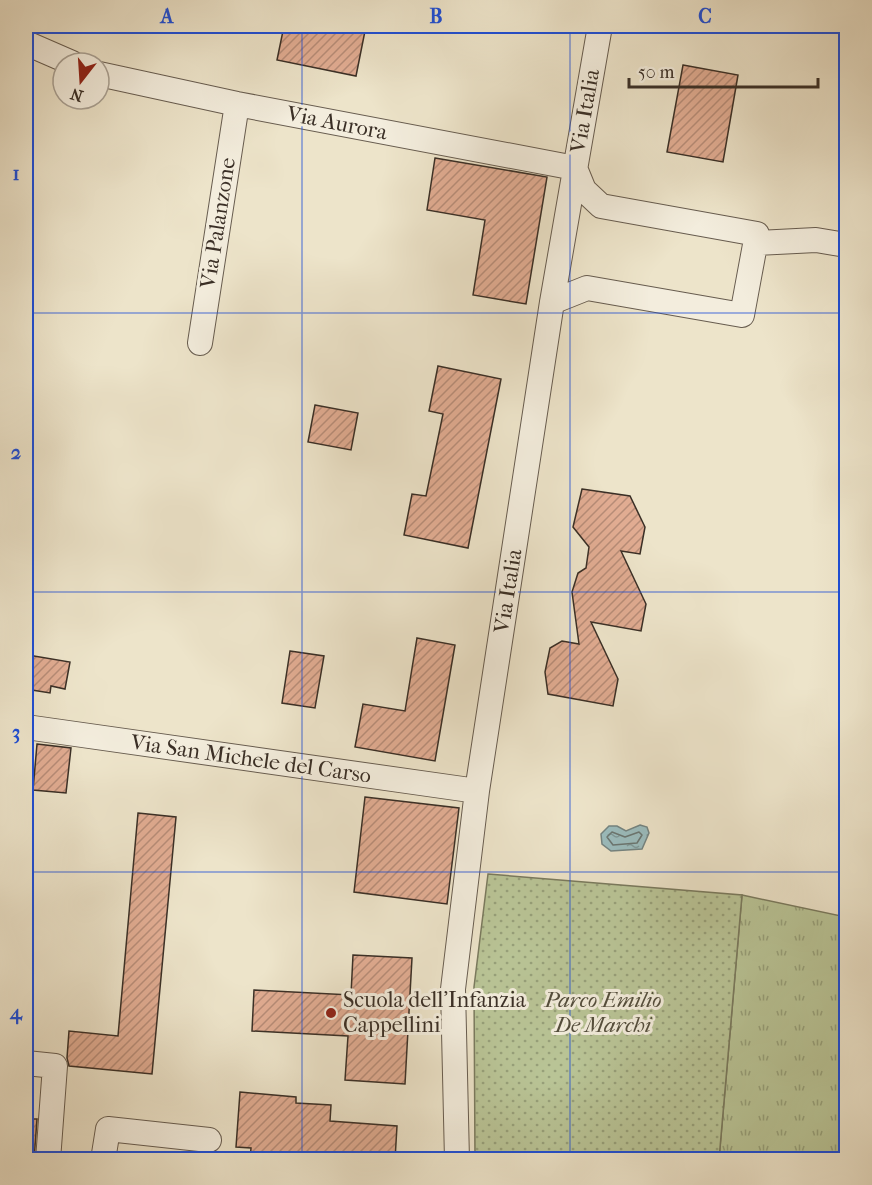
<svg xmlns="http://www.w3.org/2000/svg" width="872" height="1185" font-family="'IM FELL French Canon',serif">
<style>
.grass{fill:url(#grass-tufts);stroke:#7a7a5e;stroke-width:1.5}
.park{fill:url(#park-dots);stroke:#7a7a5e;stroke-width:1.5}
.water{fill:url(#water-ripples);stroke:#748482;stroke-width:1.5}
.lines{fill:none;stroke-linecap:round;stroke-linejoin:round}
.shore{stroke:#6a7672;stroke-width:1.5}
.building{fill:url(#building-hatch);stroke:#3a2f26;stroke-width:1.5}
.minor-casing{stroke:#675c4f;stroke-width:26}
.minor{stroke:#f3eddd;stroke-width:24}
.grid{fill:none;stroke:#1d4ed8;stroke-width:1.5;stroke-opacity:0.55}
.poi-dot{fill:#8f2418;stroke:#f3eddd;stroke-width:2}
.labels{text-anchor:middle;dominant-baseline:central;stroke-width:6;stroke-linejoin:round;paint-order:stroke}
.street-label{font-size:22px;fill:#3a2f26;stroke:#f3eddd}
.poi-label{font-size:22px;fill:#3a2f26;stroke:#f3eddd;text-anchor:start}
.park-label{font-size:22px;font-style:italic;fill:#534d3c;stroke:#f3eddd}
.neatline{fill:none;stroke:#1d4ed8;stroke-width:2}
.grid-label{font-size:20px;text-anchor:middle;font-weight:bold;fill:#1d4ed8}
</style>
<defs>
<pattern id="grass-tufts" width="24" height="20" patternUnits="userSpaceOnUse" patternTransform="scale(1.5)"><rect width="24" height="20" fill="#b9c496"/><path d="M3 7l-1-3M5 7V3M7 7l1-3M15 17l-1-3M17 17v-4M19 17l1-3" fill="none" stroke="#97a07a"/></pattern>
<pattern id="park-dots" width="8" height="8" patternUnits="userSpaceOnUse" patternTransform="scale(1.5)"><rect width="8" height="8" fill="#b9c496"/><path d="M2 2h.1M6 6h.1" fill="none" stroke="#97a07a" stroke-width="1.8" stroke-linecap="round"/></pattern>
<pattern id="water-ripples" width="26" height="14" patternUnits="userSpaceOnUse" patternTransform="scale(1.5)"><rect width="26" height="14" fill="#9bbdbf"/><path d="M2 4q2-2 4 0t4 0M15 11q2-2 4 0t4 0" fill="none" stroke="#7f9a9b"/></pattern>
<pattern id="building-hatch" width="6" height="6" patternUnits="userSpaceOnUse" patternTransform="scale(1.5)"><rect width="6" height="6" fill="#e1ac92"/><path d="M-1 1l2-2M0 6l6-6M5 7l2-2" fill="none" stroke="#b78c77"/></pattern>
</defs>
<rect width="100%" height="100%" fill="#ede4ca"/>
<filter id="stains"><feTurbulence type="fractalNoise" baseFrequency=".00333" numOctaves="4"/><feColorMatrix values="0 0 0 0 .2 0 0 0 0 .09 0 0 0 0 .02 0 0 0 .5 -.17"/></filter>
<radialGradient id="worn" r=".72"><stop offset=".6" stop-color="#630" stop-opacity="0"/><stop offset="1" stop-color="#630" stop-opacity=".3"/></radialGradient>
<!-- grass -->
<path class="grass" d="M742,895L846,917V1159L719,1160Z"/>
<!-- park -->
<path class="park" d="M488,874L742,895L719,1159H475L474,987Z"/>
<!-- water -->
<path class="water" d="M640,825L647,827L649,833L642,849L611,851L602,844L601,834L609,826H617L626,831Z"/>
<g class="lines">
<!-- shore -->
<path class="shore" d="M612,832L625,837L639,832L642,835L637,843L613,845L607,837Z"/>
</g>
<!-- building -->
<path class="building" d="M284,26H366L356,76L277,60Z
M683,65L738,75L723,162L667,152Z
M435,158L547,177L526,304L473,295L485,220L427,210Z
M438,366L501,379L468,548L404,535L412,494L426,496L443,414L429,411Z
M315,405L358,413L351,450L308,442Z
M582,489L630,496L645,527L640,554L621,551L646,604L641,631L591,622L618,679L613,706L548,694L545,672L550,648L562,641L579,644L572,592L578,573L586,568L589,547L573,527Z
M417,638L455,645L435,761L355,747L363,704L405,711Z
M290,651L324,656L315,708L282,703Z
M28,655L70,662L65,689L51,686L50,693L26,689Z
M37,744L71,748L66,793L33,790Z
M365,797L459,808L447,904L354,892Z
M138,813L176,817L152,1074L69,1066L67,1058L69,1031L118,1036Z
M353,955L412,958L405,1084L345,1080L348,1036L252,1031L254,990L351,995Z
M240,1092L296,1097V1103L331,1105L330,1121L397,1126L395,1160H250L251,1148L236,1147Z
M26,1119H37L34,1160H26Z"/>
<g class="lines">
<defs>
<path id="minor" d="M26,43L72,63
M99,74L237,104L575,168L584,190L601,206L757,234L742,315L587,288L552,302
M755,243L816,240L846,245
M200,343L237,104
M26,727L477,791
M26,1063L55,1066L48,1160
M103,1160L108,1129L209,1140
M457,1160L453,989L477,791L552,302L600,26"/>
</defs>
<!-- minor casing -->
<use href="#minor" class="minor-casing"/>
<!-- minor -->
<use href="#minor" class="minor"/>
</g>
<!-- grid -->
<path class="grid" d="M302,26V1160M570,26V1160M26,313H846M26,592H846M26,872H846"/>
<!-- markers -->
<circle class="poi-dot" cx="331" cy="1013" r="6"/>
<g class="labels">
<!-- street labels -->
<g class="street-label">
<text transform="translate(585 111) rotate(-80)">Via Italia</text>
<text transform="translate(337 123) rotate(11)">Via Aurora</text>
<text transform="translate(218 223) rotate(-81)">Via Palanzone</text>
<text transform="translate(508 591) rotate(-81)">Via Italia</text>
<text transform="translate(251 759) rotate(8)">Via San Michele del Carso</text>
</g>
<!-- poi labels -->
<g class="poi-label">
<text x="343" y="1000">Scuola dell'Infanzia<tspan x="343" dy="25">Cappellini</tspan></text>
</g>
<!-- park labels -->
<g class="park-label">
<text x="603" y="1000">Parco Emilio<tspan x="603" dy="25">De Marchi</tspan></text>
</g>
</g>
<!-- margin -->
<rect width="872" height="1185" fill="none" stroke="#ede4ca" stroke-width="66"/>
<!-- north arrow -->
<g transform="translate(81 81) rotate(197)"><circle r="28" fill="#f3eddd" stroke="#a9a194" stroke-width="1.5"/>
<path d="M0-4.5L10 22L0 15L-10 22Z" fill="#8f2418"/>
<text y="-9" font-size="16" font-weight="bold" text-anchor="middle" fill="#3a2f26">N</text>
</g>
<!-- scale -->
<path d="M629 78v9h189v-9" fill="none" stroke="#3a2f26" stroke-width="3"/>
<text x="638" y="78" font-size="18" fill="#3a2f26" stroke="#f3eddd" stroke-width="4.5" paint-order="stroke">50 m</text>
<rect x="33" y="33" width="806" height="1119" class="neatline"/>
<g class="grid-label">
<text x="167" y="23">A</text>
<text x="436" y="23">B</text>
<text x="705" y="23">C</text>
<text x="16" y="180">1</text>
<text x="16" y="459">2</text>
<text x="16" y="739">3</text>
<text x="16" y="1019">4</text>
</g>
<rect width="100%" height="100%" filter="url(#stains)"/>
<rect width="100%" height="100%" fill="url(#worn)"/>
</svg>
